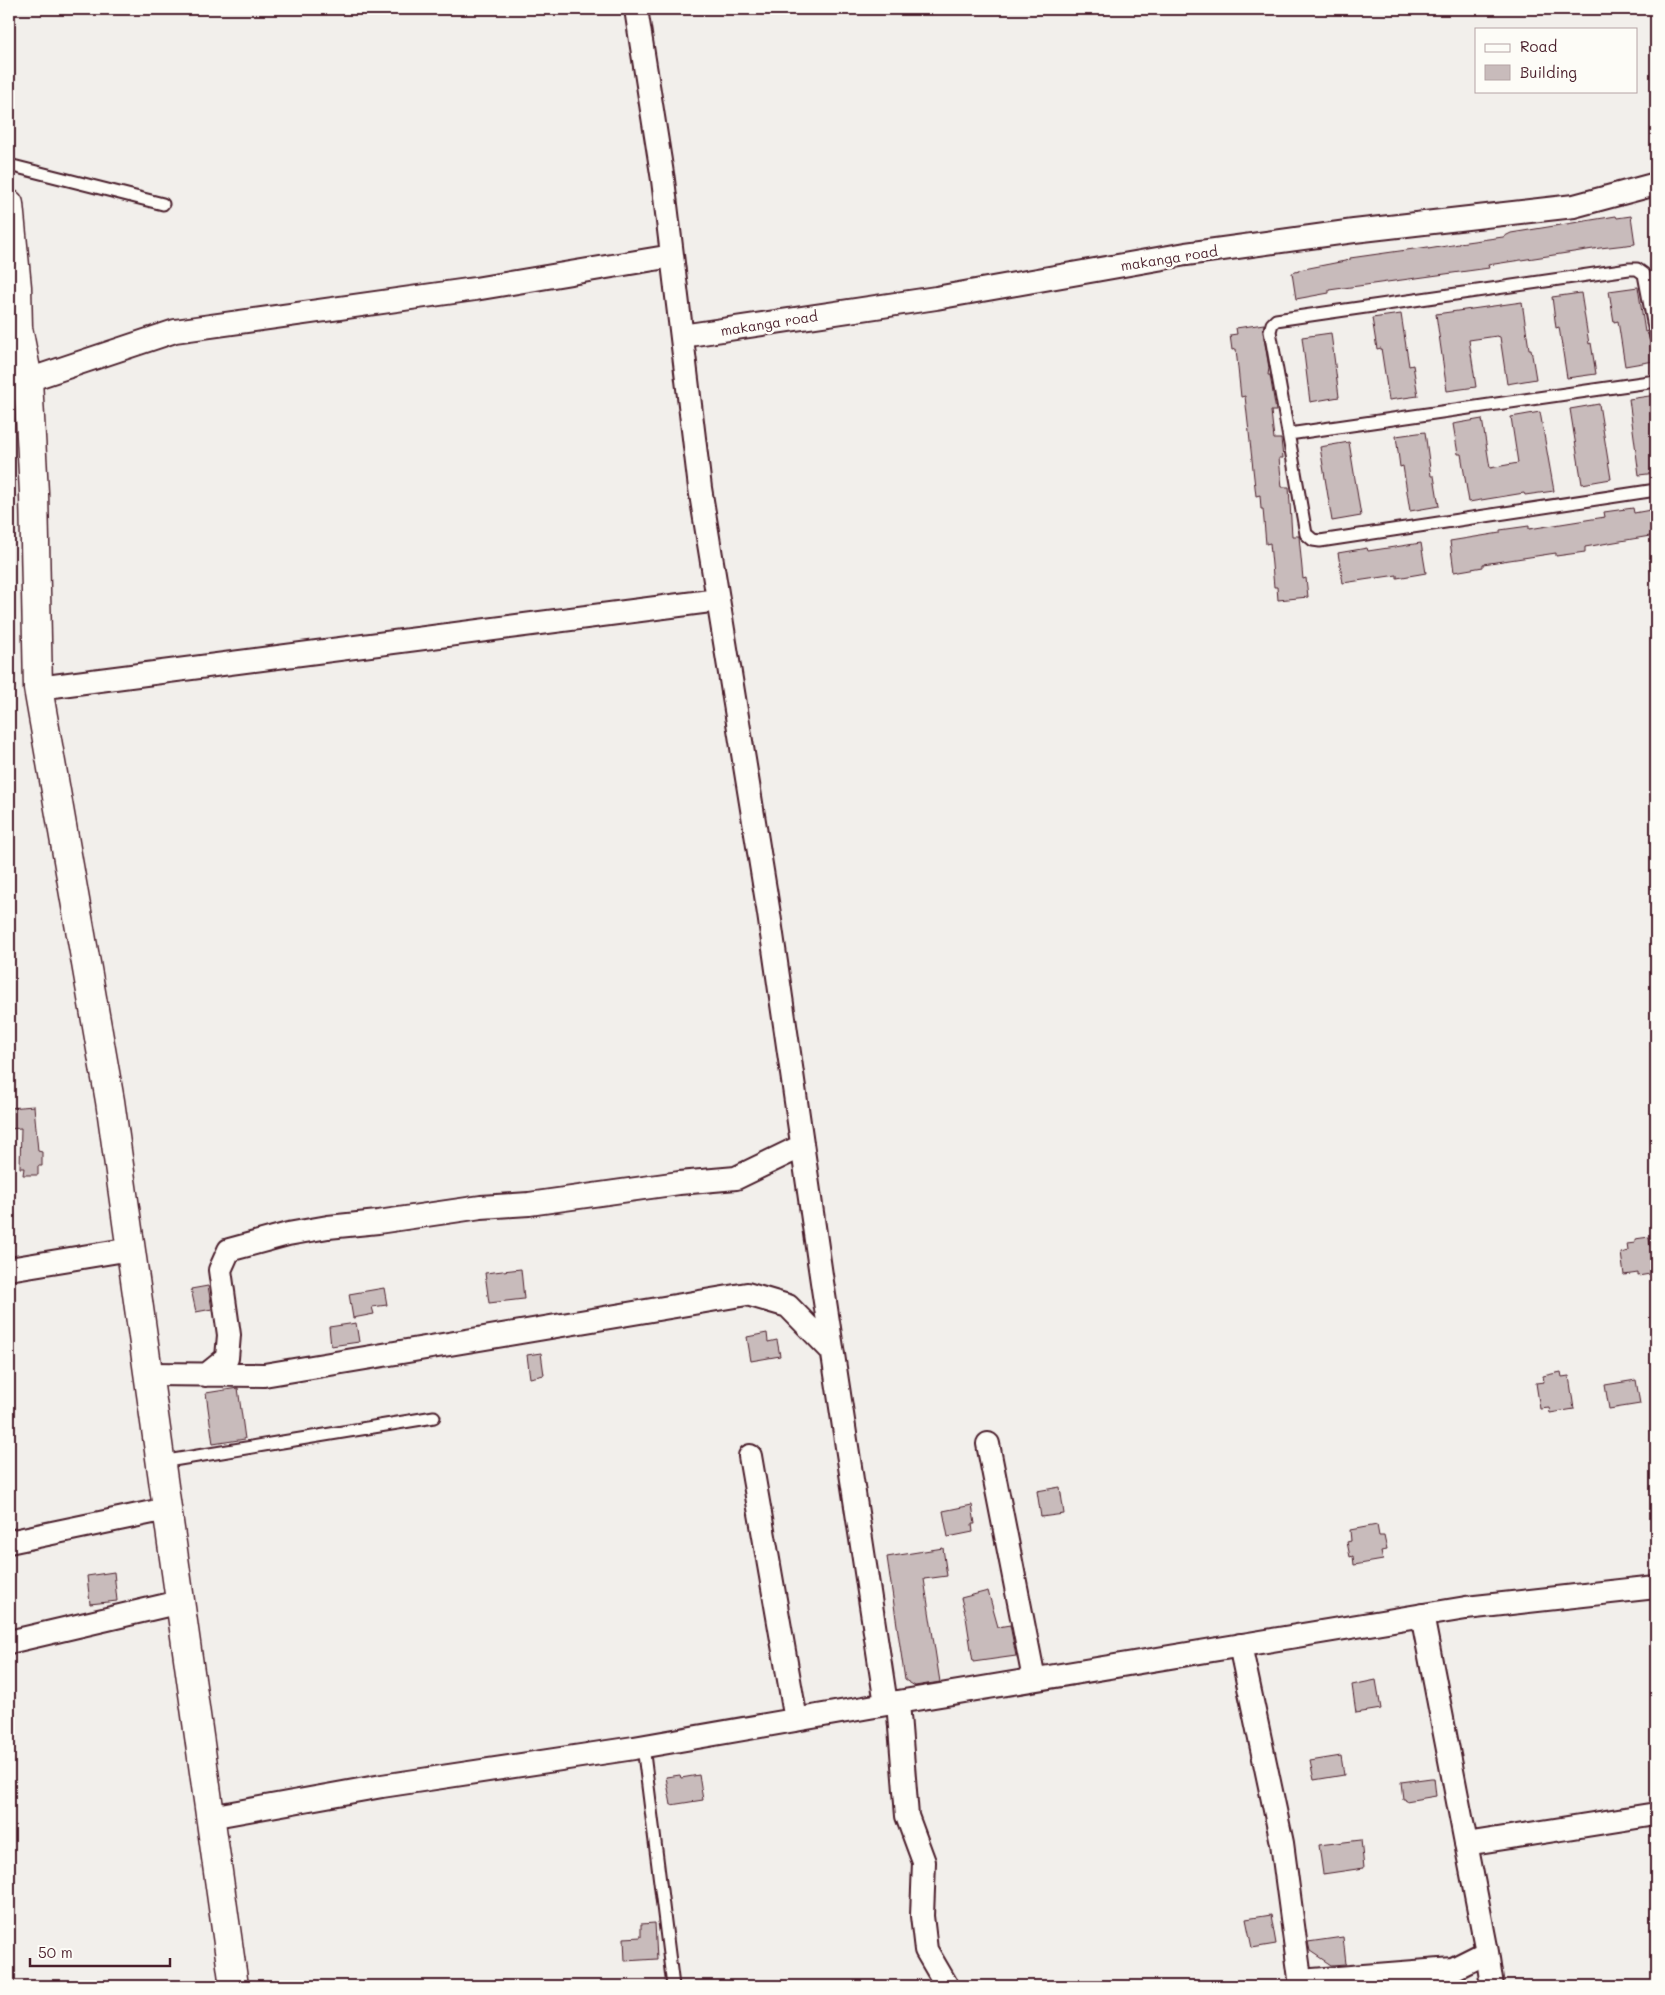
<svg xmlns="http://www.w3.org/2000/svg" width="1665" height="1995" font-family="Mali,sans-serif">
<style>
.building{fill:#c8bbbb;stroke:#4a1f2b}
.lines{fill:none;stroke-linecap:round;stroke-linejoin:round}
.service-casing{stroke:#4a1f2b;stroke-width:15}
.minor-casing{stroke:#4a1f2b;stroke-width:26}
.tertiary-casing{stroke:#4a1f2b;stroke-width:31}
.service{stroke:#fdfcf7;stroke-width:11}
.minor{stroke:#fdfcf7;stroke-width:22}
.tertiary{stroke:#fdfcf7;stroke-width:28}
.labels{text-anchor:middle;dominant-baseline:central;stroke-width:5;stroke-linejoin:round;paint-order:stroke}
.street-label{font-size:14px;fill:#4a1f2b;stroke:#fdfcf7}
</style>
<rect width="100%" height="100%" fill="#f2efeb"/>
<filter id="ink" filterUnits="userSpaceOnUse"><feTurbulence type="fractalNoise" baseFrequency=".02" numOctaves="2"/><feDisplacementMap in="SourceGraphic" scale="10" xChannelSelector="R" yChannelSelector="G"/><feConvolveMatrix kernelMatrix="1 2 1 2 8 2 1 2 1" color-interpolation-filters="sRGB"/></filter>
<g filter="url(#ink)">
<!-- building -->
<path class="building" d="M1616,216L1617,218L1631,216L1635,244L1600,248L1488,265L1489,268L1329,290V293L1296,299L1292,273L1299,271V270L1350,260V258L1428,247V249L1459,244V243L1503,237L1511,233Z
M1638,287L1645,332L1647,331L1651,343L1654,361L1625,366L1618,321L1614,322L1609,291Z
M1581,293L1589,344L1591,343L1596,374L1567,378L1559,327L1556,328L1552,297Z
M1522,302L1529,349H1531L1536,379L1507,384L1500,337L1497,336L1469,340L1476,387L1447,391L1436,314Z
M1401,314L1409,366L1413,365L1418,396L1389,400L1381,348L1377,349L1372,318Z
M1264,324L1263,332L1269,368L1268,375H1270L1276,411H1271L1274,439H1281L1283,458H1279L1282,487H1289L1292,536H1299L1303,579L1306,578L1308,597L1278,600L1277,587H1274L1270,543L1266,544L1263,509H1261L1260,495L1256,496L1245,396L1241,397L1236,349L1232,350L1230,335L1237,334L1236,328Z
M1331,333L1339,397L1310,402L1302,337Z
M1656,395V473L1639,475L1629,399Z
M1599,404L1611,479L1582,484L1570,409Z
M1540,412L1554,491L1525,495L1524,493L1469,502L1461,454H1458L1453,424L1482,419L1490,468L1518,463L1511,417Z
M1425,432L1431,476H1434L1439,506L1410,511L1403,466L1400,467L1396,436Z
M1349,442L1361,516L1332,521L1320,447Z
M1633,508L1634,513L1656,509V535L1585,547V552L1556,556V553L1483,564V567L1454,572L1450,541L1500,533V530L1529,526V529L1605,517L1604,512Z
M1421,543L1426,573L1397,578V575L1343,583L1338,553L1367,548L1368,551Z
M34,1106L38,1151L42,1152V1166H38V1175H23L24,1168H20L21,1128L9,1129V1108Z
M1649,1237L1650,1246L1656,1245V1273L1638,1276V1273L1624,1275L1621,1253L1628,1251L1627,1244L1635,1243V1239Z
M521,1269L524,1299L489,1303L485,1273Z
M208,1286L212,1309L196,1312L191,1289Z
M384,1288L387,1305L372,1307L374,1314L353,1318L349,1294Z
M356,1323L359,1342L331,1346L329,1327Z
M767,1333L768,1342L777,1340L780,1356L751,1361L747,1337Z
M541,1353L544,1375L530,1378L527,1355Z
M1561,1372L1562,1377L1569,1376L1574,1409L1550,1413L1549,1408L1540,1409L1536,1383L1544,1382L1543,1376Z
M1636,1380L1640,1404L1609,1409L1605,1385Z
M238,1388L245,1439L213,1444L206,1393Z
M1060,1487L1064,1514L1041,1517L1037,1491Z
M972,1505L975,1524H972L973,1532L948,1537L943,1511Z
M1377,1525L1379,1536H1384L1387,1550L1381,1551L1383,1560L1354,1565L1353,1556L1350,1557L1347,1542L1351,1541L1350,1530Z
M943,1548L947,1576L924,1579L940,1682L915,1686L905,1680L887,1557Z
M114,1572L117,1601L90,1604L87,1576Z
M988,1591L998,1627L1010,1625L1016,1656L973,1662L966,1617L961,1598Z
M1376,1680L1381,1709L1356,1713L1352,1685Z
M1341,1756L1344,1775L1314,1780L1310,1761Z
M680,1775L681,1778L699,1775L703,1800L671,1805L666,1777Z
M1431,1778H1434L1436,1796L1406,1801L1405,1799H1403L1401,1782Z
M1361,1840L1364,1868L1323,1874L1319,1845Z
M1271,1915L1276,1944L1252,1948L1246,1919Z
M655,1923L657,1959L625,1961L624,1938L641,1937V1924Z
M1343,1937L1346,1964L1331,1965L1310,1951L1308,1942Z"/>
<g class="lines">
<defs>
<path id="service" d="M9,165L163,204
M1656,338L1644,274L1637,269H1629L1276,320L1272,324L1270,331L1306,534L1313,540L1320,541L1656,490
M1289,434L1656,381
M161,1462L434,1417
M643,1746L673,1986"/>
<path id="minor" d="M636,9L663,180L700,488L769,914L822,1282L886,1704
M682,336L936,298L1186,254L1354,231L1574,206L1656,184
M28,380L175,331L475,289L672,256
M38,688L718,600
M9,1269L131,1249
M149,1374L264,1375L747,1294L788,1306L832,1351
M206,1375L227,1358L229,1335L220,1270L229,1250L288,1234L328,1227L378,1222L481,1207L529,1204L679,1183L736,1178L802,1146
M988,1444L1034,1679
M750,1456L796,1720
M9,1542L167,1509
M1422,1615L1487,1952L1492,1986
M9,1642L180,1602
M1240,1645L1282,1843L1301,1986
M898,1702L907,1816L924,1862L922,1916L926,1950L947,1986
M210,1817L382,1786L634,1748L898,1702L1466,1608L1656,1587
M1466,1844L1656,1814
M1300,1981L1453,1969L1487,1952"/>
<path id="tertiary" d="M9,204L17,287L18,328L28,380L34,493L38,688L110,1101L234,1986"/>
</defs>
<!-- service casing -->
<use href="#service" class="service-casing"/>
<!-- minor casing -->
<use href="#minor" class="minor-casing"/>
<!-- tertiary casing -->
<use href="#tertiary" class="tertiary-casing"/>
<!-- service -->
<use href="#service" class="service"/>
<!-- minor -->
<use href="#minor" class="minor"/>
<!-- tertiary -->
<use href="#tertiary" class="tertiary"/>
</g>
</g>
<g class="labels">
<!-- street labels -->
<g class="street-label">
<text transform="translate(1169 258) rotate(-9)">makanga road</text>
<text transform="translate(769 323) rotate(-9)">makanga road</text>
</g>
</g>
<!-- margin -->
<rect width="1665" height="1995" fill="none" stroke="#fdfcf7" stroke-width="30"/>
<rect x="15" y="15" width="1635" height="1965" fill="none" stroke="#4a1f2b" stroke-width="2" filter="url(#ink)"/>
<!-- legend -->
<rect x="1475" y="28" width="162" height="65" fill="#fdfcf7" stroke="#b5a4a5"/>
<rect x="1485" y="44" width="25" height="8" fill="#fdfcf7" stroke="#b5a4a5"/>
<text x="1520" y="52" font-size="15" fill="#4a1f2b">Road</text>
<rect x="1485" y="65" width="25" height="15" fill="#c8bbbb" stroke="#b5a4a5"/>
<text x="1520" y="78" font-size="15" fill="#4a1f2b">Building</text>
<!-- scale -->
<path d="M30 1958v8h140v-8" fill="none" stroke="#4a1f2b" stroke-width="2.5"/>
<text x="38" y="1958" font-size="15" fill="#4a1f2b" stroke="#fdfcf7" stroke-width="4" paint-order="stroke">50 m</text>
</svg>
